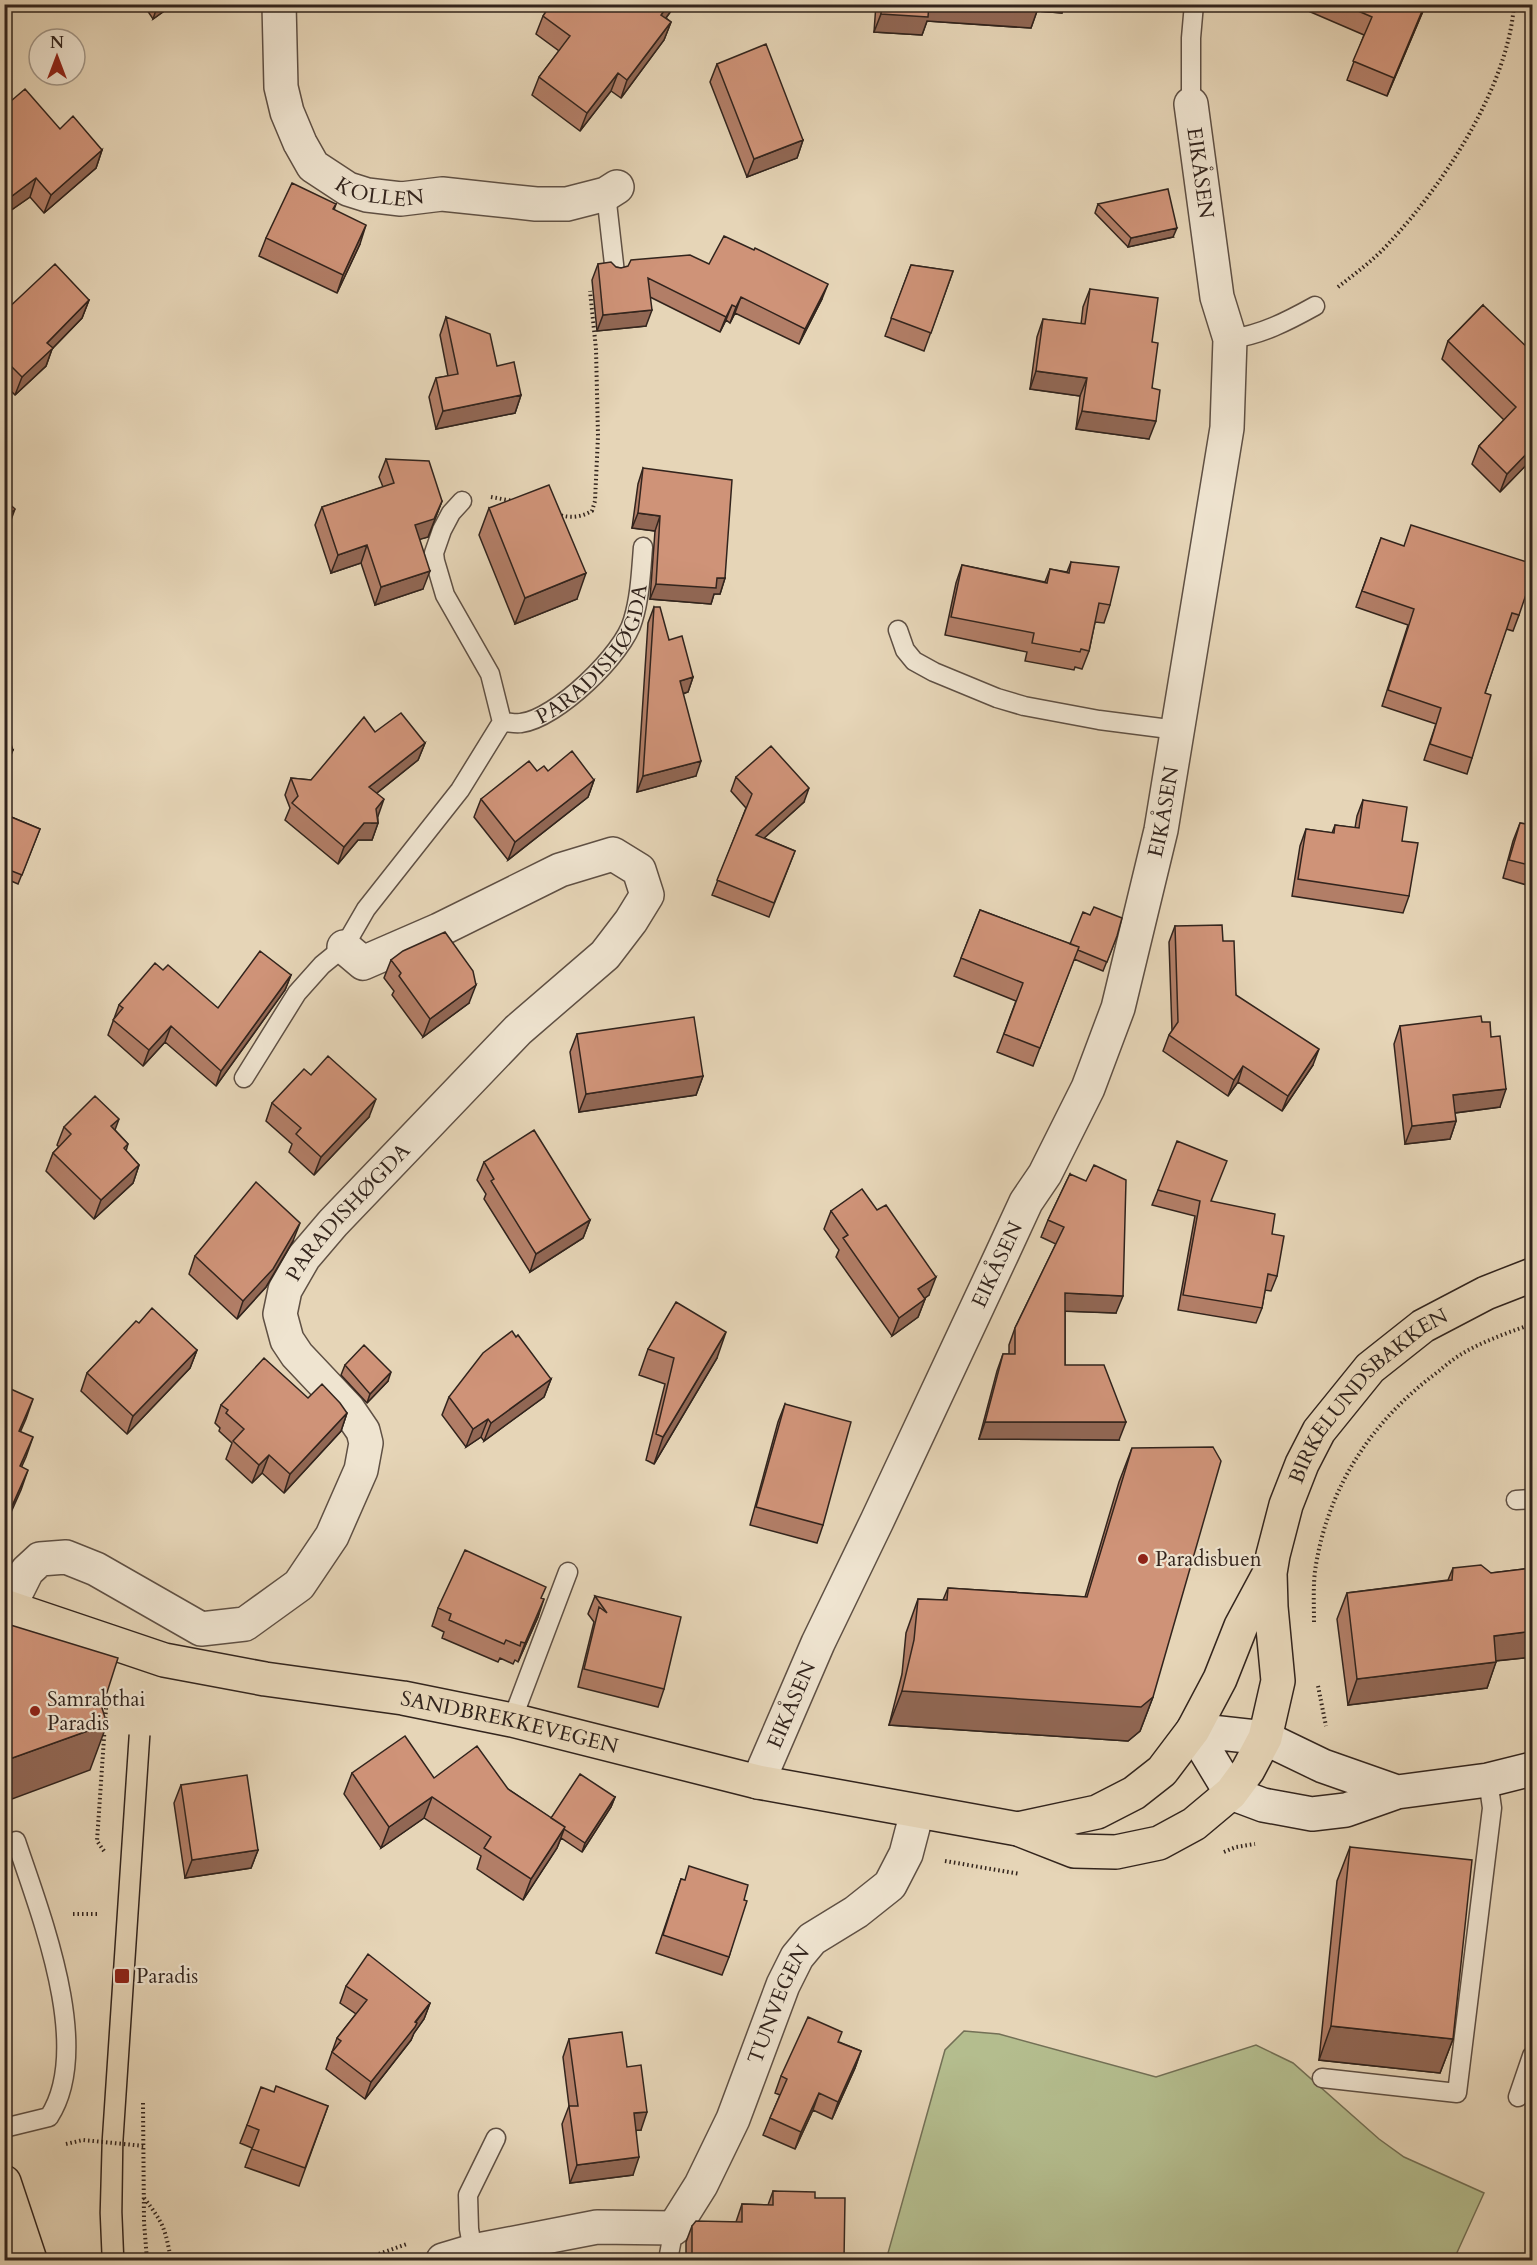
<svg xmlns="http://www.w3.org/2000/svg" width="1537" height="2265" font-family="Cardo,serif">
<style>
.green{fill:#b4bd8e;stroke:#737056;stroke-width:1.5}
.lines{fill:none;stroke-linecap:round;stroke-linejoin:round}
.lane-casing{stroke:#5f5044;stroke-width:21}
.street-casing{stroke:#5f5044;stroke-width:36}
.secondary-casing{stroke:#32241d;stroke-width:36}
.primary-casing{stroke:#32241d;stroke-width:36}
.path{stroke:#32241d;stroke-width:4;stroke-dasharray:1.5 3;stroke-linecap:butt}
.lane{stroke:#efe4d0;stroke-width:18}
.street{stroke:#efe4d0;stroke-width:33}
.secondary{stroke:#efe4d0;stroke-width:33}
.primary{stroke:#e6d5b7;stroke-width:33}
.tram{stroke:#32241d;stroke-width:1.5}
.wall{fill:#b27e67;stroke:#32241d;stroke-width:1.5}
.shaded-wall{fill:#916754;stroke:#32241d;stroke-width:1.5}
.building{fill:#cf9378;stroke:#32241d;stroke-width:1.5}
.poi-dot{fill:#8f2418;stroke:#efe4d0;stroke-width:2}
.labels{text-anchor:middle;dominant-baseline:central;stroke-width:4.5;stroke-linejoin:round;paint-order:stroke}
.street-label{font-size:21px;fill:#32241d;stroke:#efe4d0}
.poi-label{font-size:21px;fill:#32241d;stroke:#efe4d0;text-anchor:start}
</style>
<rect width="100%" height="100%" fill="#e6d5b7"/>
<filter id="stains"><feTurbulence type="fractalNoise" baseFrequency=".00333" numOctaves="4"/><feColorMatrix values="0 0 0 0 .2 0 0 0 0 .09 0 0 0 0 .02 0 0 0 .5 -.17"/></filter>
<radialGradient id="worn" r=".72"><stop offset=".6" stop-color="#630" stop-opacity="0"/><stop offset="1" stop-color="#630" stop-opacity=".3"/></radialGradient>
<!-- green -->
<path class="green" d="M964,2031L999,2034L1156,2077L1256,2045L1293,2063L1379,2139L1404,2157L1484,2193L1455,2257L1448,2260H888V2253L945,2050Z"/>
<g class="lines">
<defs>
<g id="lane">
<path d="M1191,104V38L1194,4"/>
<path d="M606,194L615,273"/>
<path d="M1230,339C1261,335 1288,321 1315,306"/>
<path d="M898,630L905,650L914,661L934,672L997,698L1024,706L1099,720L1177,730"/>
<path id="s1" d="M502,722C508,722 515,724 521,723C556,719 624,654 633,620C640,597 641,572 643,547"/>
<path d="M244,1078L297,993L322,965L344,947L366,909L460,790L502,722L490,674L445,595L435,561L434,553L442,530L451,513L462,501"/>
<path d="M1516,1500L1532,1499"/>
<path d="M512,1720L568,1572"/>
<path d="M1322,2078L1457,2093L1492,1808L1488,1780"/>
<path d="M1518,2097L1532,2056"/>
<path d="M4,2128L49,2117C94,2048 40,1913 16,1841"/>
<path d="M473,2251L469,2229L468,2195L496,2138"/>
<path d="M668,2260L674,2228"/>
</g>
<g id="street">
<path id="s2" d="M279,4L281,87L287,112L300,143L313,166L348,189L367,195L401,199L442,194L536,204H567L606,194L617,187"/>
<path id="s3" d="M9,1607L27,1571L40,1559L66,1557L96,1569L201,1629L245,1624L299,1585L332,1536L361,1470L366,1443L363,1431L348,1409L297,1355L287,1340L280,1314L285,1290L304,1257L333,1223L518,1030L605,955L631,921L647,895L639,870L613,854L560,870L439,930L363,963L344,947"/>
<path id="s4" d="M758,1782L818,1643L877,1521L1002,1254L1026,1202L1045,1174L1088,1088L1118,1008L1161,830L1227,428L1230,339L1217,297L1191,104"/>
<path id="s5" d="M443,2260L473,2251L597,2227L674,2228L701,2185L733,2119L783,1985L797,1957L812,1939L856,1912L890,1885L906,1854L917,1812"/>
</g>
<path id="secondary" d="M1193,1730L1231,1793L1263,1805L1312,1814L1346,1810L1397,1792L1488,1780L1532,1769
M1193,1730L1265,1738L1323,1766L1397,1792"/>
<g id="primary">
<path id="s6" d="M4,1606L164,1660L265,1679L403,1698L512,1720L758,1782L1018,1829L1074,1851L1116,1852L1159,1843L1194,1824L1231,1793L1248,1770L1265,1738L1278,1681L1271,1607L1270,1573L1273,1555L1286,1505L1302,1464L1319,1431L1370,1368L1423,1326L1486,1293L1532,1275"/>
<path d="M1018,1829L1097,1812L1134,1793L1162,1771L1193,1730L1220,1679L1241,1626L1269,1574"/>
<path d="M4,2182L30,2260"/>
</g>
</defs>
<!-- lane casing -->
<use href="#lane" class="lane-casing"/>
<!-- street casing -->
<use href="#street" class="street-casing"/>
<!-- secondary casing -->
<use href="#secondary" class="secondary-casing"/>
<!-- primary casing -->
<use href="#primary" class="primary-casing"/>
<!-- path -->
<path class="path" d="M1338,287C1356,273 1375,259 1390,242C1444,184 1509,85 1514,4
M491,497L513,501
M557,514C570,519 581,517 592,511L595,501L598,436L596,349L590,291
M1314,1622C1314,1605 1313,1588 1315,1571C1327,1488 1372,1420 1439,1371C1447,1364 1456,1357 1465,1352C1486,1340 1510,1332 1532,1324
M1318,1686L1326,1726
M104,1851L97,1841L107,1694
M1224,1852L1236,1847L1255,1844
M945,1861L1020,1874
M73,1914H100
M4,1958L7,1973L4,1974
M143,2103L144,2222L147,2260
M66,2144L83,2140L144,2146
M144,2198C164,2224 165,2228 171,2260
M362,2260L407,2244"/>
<!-- lane -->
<use href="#lane" class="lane"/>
<!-- street -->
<use href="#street" class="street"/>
<!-- secondary -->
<use href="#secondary" class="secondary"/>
<!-- primary -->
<use href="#primary" class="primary"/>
<!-- tram -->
<path class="tram" d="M102,2260L100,2213L102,2141L129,1735
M124,2260L122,2212L123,2143L150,1736"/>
</g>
<!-- wall -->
<path class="wall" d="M143,4H174L153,19Z
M551,4H676L666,18L671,22L664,40L621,98L611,91L580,131L532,95L539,77L559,51L536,34L543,16Z
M876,4H1065L1062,13L1037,11L1031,28L927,21L922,35L874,32Z
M1292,4H1426L1387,96L1347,80L1364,35Z
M717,64L803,140L797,158L747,177L710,82Z
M4,107L60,129L102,150L96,168L44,213L30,197L4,215Z
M336,204L334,210L360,244L337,293L259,256L266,238Z
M1098,204L1173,237L1128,247L1095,213Z
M598,264L621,268L709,264L822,299L799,344L735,313L730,323L726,320L720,332L650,297L646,326L597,331L592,280Z
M911,265L953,271L924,351L885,336Z
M1090,289L1152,342V388L1149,439L1076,429L1080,396L1030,389L1037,337L1043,319L1081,324L1083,307Z
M89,300L82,318L52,349L46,366L15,395L4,384V312Z
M1483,305L1533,458L1500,492L1472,464L1479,446L1504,420L1442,359L1448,341Z
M446,317L521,395L515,413L436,429L429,397L436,378L448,376L440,335Z
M386,459L442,501L428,537L419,539L423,589L375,605L361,563L331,573L315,525L322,507L383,487L379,477Z
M643,468L725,578L720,594H714L711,604L650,599L655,531L632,528L638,484Z
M489,508L577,599L515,624L479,535Z
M1381,538L1519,615L1513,631L1506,629L1485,693L1472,758L1467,774L1424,760L1436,724L1382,706L1408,625L1356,607Z
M1071,562L1110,605L1104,623L1095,622L1089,651L1082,669L1075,667L1074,670L1025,661L1027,652L945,635L956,583L962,565L1045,582L1050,569L1067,572Z
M654,607L669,640L693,677L688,692L683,694L696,776L637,792L648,623Z
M375,732L425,743L418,760L377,793L378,823L372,840H358L338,864L285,820L290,808L285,795L291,778L311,780Z
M537,771H548L594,780L588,797L508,860L474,817L481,799Z
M736,777L804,802L764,838L795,851L769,917L712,895L746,808L731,791Z
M1363,800L1402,841L1409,896L1403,913L1292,896L1300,846L1306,829L1332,833L1335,825L1355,828L1357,816Z
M4,814L40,829L18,884L4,878Z
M1520,823L1533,825V887L1503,878L1513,841Z
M980,910L1070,944L1117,936L1103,971L1074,959L1033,1066L997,1052L1016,1001L954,976Z
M1175,926L1223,941L1236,995L1313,1065L1282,1111L1238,1082L1228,1096L1163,1051L1169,1035L1172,1031L1169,942Z
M391,960L469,1003L423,1037L392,995L394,991L384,978Z
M163,970L218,1008L291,975L285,990L216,1086L165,1042L143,1066L108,1035L119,1005Z
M1482,1022L1500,1107L1455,1113L1456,1121L1450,1139L1405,1144L1394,1044L1400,1026Z
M577,1034L703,1076L696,1095L579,1112L570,1052Z
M272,1103L369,1117L314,1175L289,1152L292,1144L266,1121Z
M64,1127L115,1130L128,1144L126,1151L139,1165L133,1183L94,1219L46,1171L53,1153L59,1147L57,1145Z
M484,1162L590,1220L583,1238L530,1272L484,1199L486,1194L477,1180Z
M1070,1174L1116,1313L1065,1311V1365L1119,1440L979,1439L997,1371L1003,1354H1009V1345L1015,1328L1056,1244L1041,1237L1048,1220Z
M1158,1190L1211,1201L1272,1234L1277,1276L1271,1291L1265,1290L1262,1308L1256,1323L1178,1310L1195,1216L1152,1205Z
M831,1211L929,1295L925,1298V1299L918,1317L892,1336L836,1257L839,1250L824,1229Z
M293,1241L266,1287L237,1319L189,1274L195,1256Z
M139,1323L197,1350L190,1368L127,1434L81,1391L87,1373Z
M648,1349L717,1358L654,1464L646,1460L665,1384L639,1375Z
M345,1365L388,1381L367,1403L341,1375Z
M551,1379L544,1397L484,1441L481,1437L466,1447L442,1415L449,1397Z
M308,1398L347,1413L341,1431L284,1493L262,1473L252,1483L226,1459L232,1443L219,1431L220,1428L215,1423L221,1405Z
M785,1404L823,1525L817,1543L750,1525L778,1422Z
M1132,1448L1153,1697L1140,1731L1128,1741L889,1725L902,1674L906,1633L918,1599L943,1600L948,1588L1085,1597L1119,1482Z
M1453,1568L1491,1573L1533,1568V1657L1496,1661L1487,1688L1348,1705L1337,1619L1347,1593L1448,1580Z
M595,1596L664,1689L658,1707L578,1687L594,1622L588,1614Z
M542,1599L538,1617L518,1662L515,1660L513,1664L500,1658L498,1662L442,1638L444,1632L432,1626L438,1608Z
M352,1773L434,1778L508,1789L551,1818L615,1797L611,1807L582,1852L561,1838L557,1848L523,1900L477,1869L481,1856L424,1818L381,1848L344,1794Z
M181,1785L258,1850L251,1868L185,1878L174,1803Z
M1350,1847L1453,2039L1440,2073L1319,2060L1337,1881Z
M681,1879L744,1900L729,1957L722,1975L656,1953Z
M346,1986L430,2003L424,2019L414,2033L411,2040L365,2099L326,2069L337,2038L356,2014L340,2003Z
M569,2039L627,2067L641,2130H636L633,2175L570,2183L562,2124L569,2106L563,2057Z
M839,2042L861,2051L855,2068L832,2119L813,2110L795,2149L763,2135L770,2118L780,2095L775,2093L781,2076Z
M274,2092L328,2106L299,2186L245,2167L252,2148L240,2143L247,2125Z
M773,2191L815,2198L844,2260H686V2242L692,2226L736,2222L742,2204L768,2205Z"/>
<!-- shaded-wall -->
<path class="shaded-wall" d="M158,4H174L153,19Z
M669,4H676L655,33L661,15Z
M928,4H1065L1062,13L1037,11L1031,28L927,21L922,35L874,32L881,14Z
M1425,4H1426L1387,96L1394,78Z
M671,22L664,40L621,98L627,80Z
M618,73L611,91L580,131L587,113Z
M803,140L797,158L747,177L754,159Z
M102,150L96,168L44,213L51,195Z
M36,178L30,197L4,215V202Z
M366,225L360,244L337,293L343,275Z
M1177,228L1173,237L1128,247L1131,238Z
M828,284L822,299L799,344L805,329Z
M741,297L735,313L730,323L736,307Z
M89,300L82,318L52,349L46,366L15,395L22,377L47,343Z
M732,305L726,320L720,332L726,317Z
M652,310L646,326L597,331L603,315Z
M1036,371L1087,378L1080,396L1030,389Z
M521,395L515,413L436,429L443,411Z
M1082,411L1156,421L1149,439L1076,429Z
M1533,447V458L1500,492L1507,474Z
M442,501L428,537L408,543L415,525Z
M15,509L8,528L4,531V519Z
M638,513L660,516L655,531L632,528Z
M367,545L361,563L331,573L338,555Z
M430,571L423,589L375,605L381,587Z
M586,573L577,599L515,624L525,598Z
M717,578H725L720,594H714L711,604L650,599L656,584Z
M693,677L688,692L674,696L680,681Z
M425,743L418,760L363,804L369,787Z
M13,750L6,768H4V753Z
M701,761L696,776L637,792L643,776Z
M594,780L588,797L508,860L515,842Z
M809,788L804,802L751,850L756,835Z
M384,799L378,816L372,823H378L372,840H358L338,864L344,847Z
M291,975L285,990L216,1086L221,1071Z
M476,985L469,1003L423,1037L430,1019Z
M171,1026L165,1042L143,1066L149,1050Z
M1319,1049L1313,1065L1282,1111L1288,1096Z
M1243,1066L1238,1082L1228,1096L1234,1080Z
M703,1076L696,1095L579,1112L586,1094Z
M1506,1089L1500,1107L1446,1114L1453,1095Z
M376,1099L369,1117L314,1175L321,1157Z
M119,1119L112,1138L111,1126Z
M1456,1121L1450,1139L1405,1144L1412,1126Z
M139,1165L133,1183L94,1219L101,1200Z
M590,1220L583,1238L530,1272L536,1254Z
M300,1223L293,1241L266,1287L237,1319L243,1301Z
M936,1277L929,1295L912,1307L918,1289Z
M1065,1293L1123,1296L1116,1313L1059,1311Z
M925,1299L918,1317L892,1336L899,1318Z
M726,1332L717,1358L654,1464L663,1437Z
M197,1350L190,1368L127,1434L133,1416Z
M391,1372L388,1381L367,1403L370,1394Z
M551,1379L544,1397L484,1441L491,1423Z
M33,1399L26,1419L12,1451L19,1431Z
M347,1413L341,1431L284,1493L290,1474Z
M488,1419L481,1437L466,1447L473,1429Z
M985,1422H1126L1119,1440L979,1439Z
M33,1437L26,1457L13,1486L20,1466Z
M269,1455L262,1473L252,1483L259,1465Z
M28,1470L21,1490L4,1528V1524Z
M544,1599L538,1617L518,1662L525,1643Z
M1533,1631V1657L1484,1662L1494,1636Z
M1496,1662L1487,1688L1348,1705L1357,1679Z
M902,1691L1153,1697L1140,1731L1128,1741L889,1725Z
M107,1724L90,1770L4,1802V1761Z
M432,1797L424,1818L381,1848L389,1827Z
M615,1797L611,1807L582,1852L585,1843Z
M565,1827L557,1848L523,1900L531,1879Z
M258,1850L251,1868L185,1878L192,1860Z
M430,2003L424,2019L414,2033L411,2040L365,2099L371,2082Z
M1331,2026L1453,2039L1440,2073L1319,2060Z
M861,2051L855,2068L832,2119L838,2102Z
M819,2093L813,2110L795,2149L801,2132Z
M647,2112L641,2130L627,2131L634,2113Z
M639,2157L633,2175L570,2183L577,2165Z"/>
<!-- building -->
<path class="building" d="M551,4H669L661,15L671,22L627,80L618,73L587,113L539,77L570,36L543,16Z
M882,4H929L928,17L881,14Z
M960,4H1038L1037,10Z
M1342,4H1425L1394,78L1353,61L1372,17Z
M766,44L803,140L754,159L717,64Z
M25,89L60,129L73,116L102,150L51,195L36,178L4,202V107Z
M292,183L336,204L333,209L366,225L343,275L266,238Z
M1168,189L1177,228L1131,238L1098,204Z
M724,236L754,250L755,248L828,284L805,329L741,297L736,307L732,305L726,317L648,278L652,310L603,315L598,264L611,262L616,267L621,268L628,266L631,260L690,255L709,264Z
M55,264L89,300L47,343L53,348L22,377L4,359V312Z
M911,265L953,271L931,333L891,318Z
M1090,289L1158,298L1152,342L1158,343L1152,388L1160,390L1156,421L1082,411L1087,378L1036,371L1043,319L1085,324Z
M1483,305L1533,353V447L1507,474L1479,446L1516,407L1448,341Z
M446,317L490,334L497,366L514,362L521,395L443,411L436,378L458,374Z
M386,459L429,461L442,501L434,519L415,525L430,571L381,587L367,545L338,555L322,507L394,483Z
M643,468L732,480L725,578H717L716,588L656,584L660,516L638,513Z
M549,485L586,573L525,598L489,508Z
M4,499L15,509L4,519Z
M1411,525L1533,564V574L1519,615L1512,613L1485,693L1491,695L1472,758L1430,744L1441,708L1388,690L1414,609L1362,591L1381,538L1404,546Z
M1071,562L1119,567L1110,605L1099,603L1089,651L1081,649L1080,652L1032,643L1034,633L951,617L962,565L1047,583L1050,569L1069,573Z
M654,607H660L669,640L682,636L693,677L680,681L701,761L643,776Z
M401,713L425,743L369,787L384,799L376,809L378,823H364L344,847L292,803L298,796L291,778L311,780L364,717L375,732Z
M4,724L13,750L4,753Z
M771,746L809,788L756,835L795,851L774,903L717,880L752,794L736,777Z
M572,751L594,780L515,842L481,799L529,761L537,771L544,766L548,771Z
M1363,800L1407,807L1402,841L1418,843L1409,896L1298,879L1306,829L1334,833L1335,825L1359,828Z
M4,814L40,829L22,875L4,868Z
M1520,823L1533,825V866L1509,860Z
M1094,907L1122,918L1117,936L1107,962L1078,950L1079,947L1070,944L1083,912L1090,915Z
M980,910L1079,947L1040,1048L1004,1034L1023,983L961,958Z
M1222,925L1223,941H1234L1236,995L1319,1049L1288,1096L1243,1066L1234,1080L1169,1035L1178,1022L1175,926Z
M445,932L473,971L476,985L430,1019L399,976L401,973L391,960L403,951Z
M260,951L291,975L221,1071L171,1026L149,1050L113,1020L123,1008L119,1005L155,963L163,970L168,965L218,1008Z
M1481,1016L1482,1022H1490L1491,1037L1500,1036L1506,1089L1453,1095L1456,1121L1412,1126L1400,1026Z
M694,1017L703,1076L586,1094L577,1034Z
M328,1056L376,1099L321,1157L296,1134L301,1128L272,1103L304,1069L311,1075Z
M95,1096L119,1119L111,1126L128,1144L124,1148L139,1165L101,1200L53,1153L71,1134L64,1127Z
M534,1130L590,1220L536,1254L491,1181L494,1179L484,1162Z
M1177,1141L1227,1161L1211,1201L1275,1214L1272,1234L1284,1236L1277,1276L1268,1274L1262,1308L1183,1295L1200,1201L1158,1190Z
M1094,1165L1126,1180L1123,1296L1065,1293V1365H1104L1126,1422H985L1003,1354H1015V1328L1064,1227L1048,1220L1070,1174L1086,1181Z
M256,1182L300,1223L273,1269L243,1301L195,1256Z
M862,1189L877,1210L886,1205L936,1277L918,1289L925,1299L899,1318L843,1238L848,1235L831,1211Z
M676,1302L726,1332L663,1437L656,1434L674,1358L648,1349Z
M152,1308L197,1350L133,1416L87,1373L136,1321L139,1323Z
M512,1331L516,1337L518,1335L551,1379L491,1423L488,1419L473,1429L449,1397L483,1353Z
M364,1345L391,1372L370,1394L345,1365Z
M264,1358L308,1398L322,1384L340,1403L347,1413L290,1474L269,1455L259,1465L233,1441L244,1429L226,1413L228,1410L221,1405Z
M4,1365L8,1366L4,1375Z
M4,1386L33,1399L19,1431L33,1437L20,1466L28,1470L4,1524Z
M785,1404L851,1422L823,1525L756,1507Z
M1213,1447L1221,1461L1153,1697L1141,1707L902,1691L914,1640L918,1599L947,1600L948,1588L1087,1597L1132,1448Z
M465,1550L546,1587L541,1598L544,1599L525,1643L521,1642L520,1646L506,1640L504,1644L449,1620L451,1614L438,1608Z
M1481,1565L1491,1573L1533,1568V1631L1494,1636L1496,1662L1357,1679L1347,1593L1452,1580L1453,1568Z
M595,1596L681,1617L664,1689L584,1669L599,1607L607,1613Z
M4,1623L118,1658L102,1708L107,1724L4,1761Z
M405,1736L434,1778L477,1746L508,1789L565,1827L531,1879L484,1848L491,1837L432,1797L389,1827L352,1773Z
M580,1774L615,1797L585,1843L564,1829L565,1827L551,1818Z
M247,1775L258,1850L192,1860L181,1785Z
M1350,1847L1472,1860L1453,2039L1331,2026Z
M689,1866L748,1885L744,1900L747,1901L729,1957L663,1935L681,1879L685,1880Z
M368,1954L430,2003L415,2022L417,2023L415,2027L371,2082L332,2052L341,2041L337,2038L367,2000L346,1986Z
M808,2017L842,2032L838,2042L861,2051L838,2102L819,2093L801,2132L770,2118L787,2079L781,2076Z
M622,2032L627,2067L641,2065L647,2112L634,2113L639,2157L577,2165L569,2106H578L569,2039Z
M276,2086L328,2106L305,2168L252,2149L259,2130L247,2125L261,2087L274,2092Z
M773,2191L815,2192V2198H845L844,2260H692V2226L696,2221L742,2222V2204L773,2205Z"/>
<!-- markers -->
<g class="poi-dot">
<circle cx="1143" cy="1559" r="6"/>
<circle cx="35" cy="1711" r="6"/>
<rect x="114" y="1968" width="16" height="16" rx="3"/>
</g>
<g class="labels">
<!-- street labels -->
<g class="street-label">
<text transform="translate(1200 173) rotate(82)">EIKÅSEN</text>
<text stroke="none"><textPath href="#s2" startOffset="243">KOLLEN</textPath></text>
<text stroke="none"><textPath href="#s1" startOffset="124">PARADISHØGDA</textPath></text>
<text stroke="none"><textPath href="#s4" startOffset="1056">EIKÅSEN</textPath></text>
<text stroke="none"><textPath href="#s3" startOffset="790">PARADISHØGDA</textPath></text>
<text stroke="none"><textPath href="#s4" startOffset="570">EIKÅSEN</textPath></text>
<text stroke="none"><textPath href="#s6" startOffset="1716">BIRKELUNDSBAKKEN</textPath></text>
<text stroke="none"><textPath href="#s4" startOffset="84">EIKÅSEN</textPath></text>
<text stroke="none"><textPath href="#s6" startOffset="520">SANDBREKKEVEGEN</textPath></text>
<text stroke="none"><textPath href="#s5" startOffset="482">TUNVEGEN</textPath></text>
</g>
<!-- poi labels -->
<g class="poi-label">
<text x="1155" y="1559">Paradisbuen</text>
<text x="47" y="1699">Samrabthai<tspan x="47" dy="24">Paradis</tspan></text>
<text x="136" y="1976">Paradis</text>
</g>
</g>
<!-- margin -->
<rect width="1537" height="2265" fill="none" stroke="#e6d5b7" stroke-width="24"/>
<rect x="6" y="6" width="1525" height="2253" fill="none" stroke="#32241d" stroke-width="3"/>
<rect x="12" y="12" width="1513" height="2241" fill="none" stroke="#32241d" stroke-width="1.5"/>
<!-- north arrow -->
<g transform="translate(57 57)"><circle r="28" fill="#efe4d0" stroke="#a39788" stroke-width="1.5"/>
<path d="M0-4.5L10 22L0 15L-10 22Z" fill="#8f2418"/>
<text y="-9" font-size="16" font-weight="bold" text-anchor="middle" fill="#32241d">N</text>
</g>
<rect width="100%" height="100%" filter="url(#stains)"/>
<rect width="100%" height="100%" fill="url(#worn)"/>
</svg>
